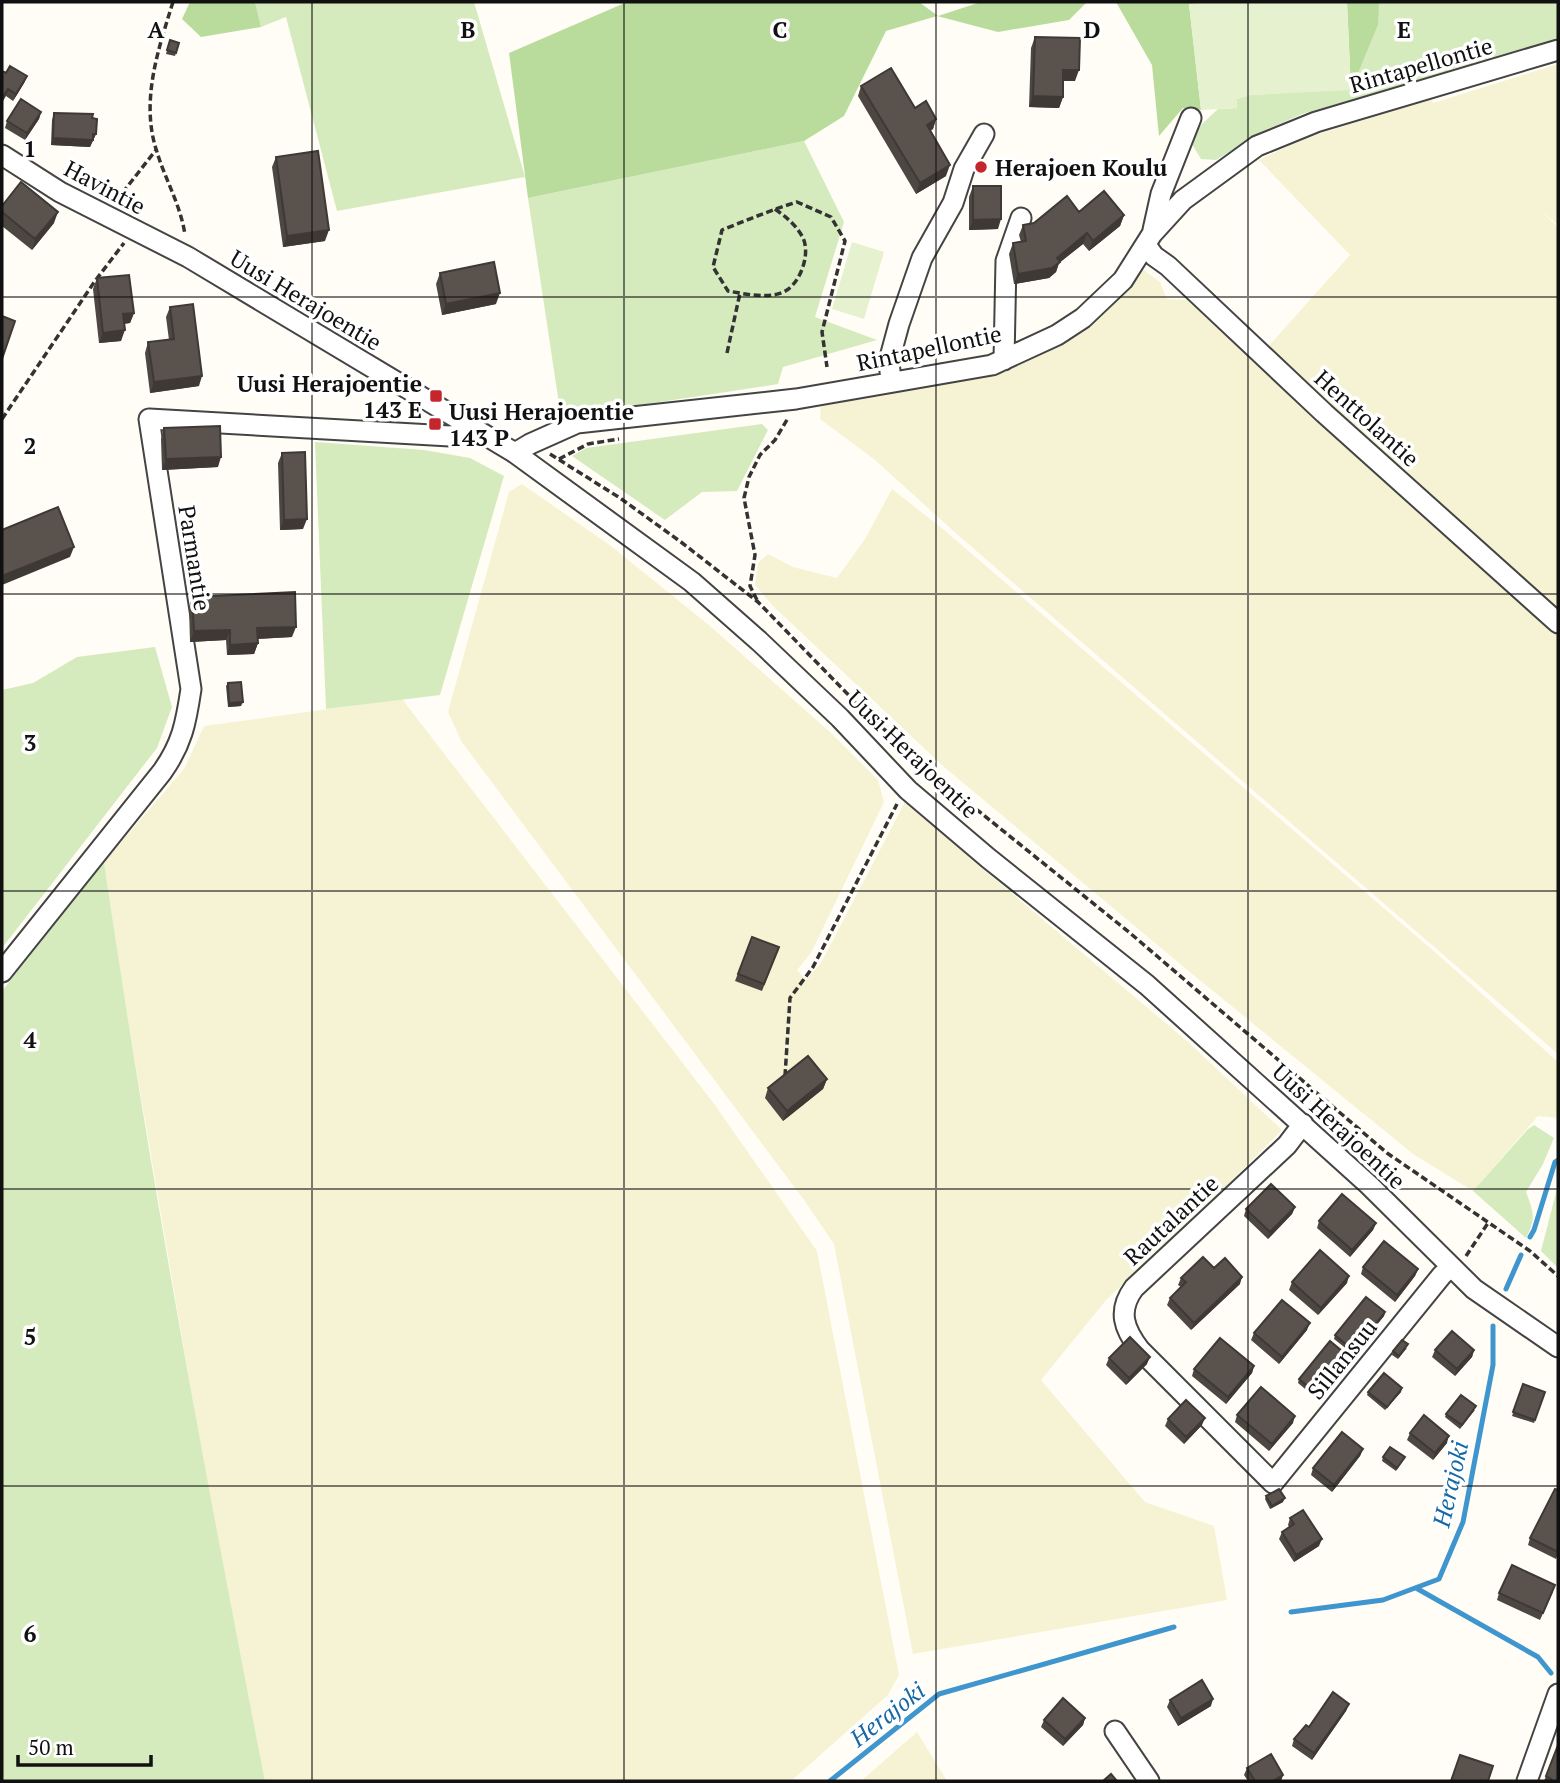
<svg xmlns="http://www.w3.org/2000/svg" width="1560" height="1783" font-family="'PT Serif',serif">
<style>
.farmland{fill:#f6f3d4}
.green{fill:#d5ebbd}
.forest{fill:#b9dc9c}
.pitch{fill:#e6f2cf}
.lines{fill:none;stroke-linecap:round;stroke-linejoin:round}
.stream{stroke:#3f96cf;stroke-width:5}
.minor-casing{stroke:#444;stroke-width:23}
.path{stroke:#333;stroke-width:3.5;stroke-dasharray:7 3.5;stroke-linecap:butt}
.minor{stroke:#fff;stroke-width:19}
.wall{fill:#4d4742}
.shaded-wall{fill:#3f3936}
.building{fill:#5a524d;stroke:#3f3936;stroke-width:2}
.grid{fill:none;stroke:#111;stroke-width:2;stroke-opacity:0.55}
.poi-dot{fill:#c4262e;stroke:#fff;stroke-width:2.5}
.labels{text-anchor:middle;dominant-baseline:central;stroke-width:7;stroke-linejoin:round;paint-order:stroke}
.street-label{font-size:23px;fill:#111;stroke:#fff}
.poi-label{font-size:23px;font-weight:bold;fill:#111;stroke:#fff;text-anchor:start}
.water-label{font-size:24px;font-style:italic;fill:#1768a6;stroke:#fff}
.grid-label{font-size:23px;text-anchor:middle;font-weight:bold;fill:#111;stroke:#fff;stroke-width:7;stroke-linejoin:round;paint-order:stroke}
</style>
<rect width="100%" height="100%" fill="#fffdf5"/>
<!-- farmland -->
<path class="farmland" d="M1558,64V225L1540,210L1558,227V609L1266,349L1350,255L1259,160L1303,139L1431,99L1433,103Z
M1141,268L1160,282L1167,299L1189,300L1558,635V1054L959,536L875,460L820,419L821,400L1008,366Z
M522,484L611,546L710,626L830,732L878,780L884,802L811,953L797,970L806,980L821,963L906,800L972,860L1188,1042L1282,1130L1203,1209L1107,1299L1041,1380L1145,1502L1214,1526L1227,1600L913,1654L834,1244L804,1200L461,741L448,712L509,492Z
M892,489L943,529L1444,960L1558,1062V1118L1538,1116L1473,1191L1413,1154L1191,973L943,766L773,606L755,585L758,563L768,554L793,567L837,578L865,539Z
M402,699L715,1105L817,1251L899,1675L888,1695L791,1781H265L211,1508L123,991L104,862L184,769L204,726Z
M917,1732L947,1781H861Z"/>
<!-- green -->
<path class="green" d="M255,2H474L525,177L337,211L286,17L261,27Z
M1378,2H1558V41L1302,114L1264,131L1216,160L1201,159L1190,141L1202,124L1218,109L1237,108V99L1250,95L1351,89L1378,25Z
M804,141L844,222L815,317L877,340L783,367L778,384L561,417L528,198Z
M762,424L768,430L737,491L702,492L665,520L572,456L586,448Z
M315,442L424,450L470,458L504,476L440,695L326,709Z
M155,647L172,707L157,748L2,948V690L33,683L77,657Z
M104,862C149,1170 205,1476 265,1781H2V991Z
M1534,1125L1554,1138L1543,1164L1526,1192C1534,1213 1536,1218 1526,1238L1473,1191L1527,1130Z
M1558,1185V1268L1541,1251Z"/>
<!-- forest -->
<path class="forest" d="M190,2H255L261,27L201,37L182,19Z
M627,2H919L938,16L981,2H1087L1069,20L998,32L937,16L886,31L844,116L804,141L528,198L509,53Z
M1116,2H1216L1189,4L1201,110L1183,108L1159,136L1152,65Z
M1347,2H1379L1378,25L1351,90Z"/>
<!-- pitch -->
<path class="pitch" d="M1216,2H1347L1351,90L1250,95L1237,99V108L1201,110L1189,4Z
M852,242L884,252L864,319L832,309Z"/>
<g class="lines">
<!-- stream -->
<path class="stream" d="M1530,1237L1534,1230L1555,1162L1558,1160
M1506,1289L1521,1255
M1416,1588L1538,1657L1551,1673
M1291,1612L1383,1600L1439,1579L1463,1522L1493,1365V1326
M830,1781L939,1694L1174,1627"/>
<defs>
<path id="minor" d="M2,155L60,192L188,257L515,453L692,582L759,641L840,718L908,790L988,858L1147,985L1369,1185L1474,1289L1558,1347
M1153,230L1161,194L1191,118
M1146,245L1154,256L1168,266L1324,413L1558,623
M1004,360L1006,261L1021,218
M891,382L889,361L899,324L922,258L953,203L964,169L984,134
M515,453L530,444L577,423L796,399L992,365L1057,335L1083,318L1123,280L1152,234L1183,200L1257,146L1316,122L1558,50
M2,972L162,772C182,744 186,723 191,689L149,419L450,436L478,432
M1303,1124L1287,1145L1134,1288C1117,1311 1124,1329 1140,1350L1273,1483L1442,1275L1451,1267
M1115,1731L1149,1781
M1527,1781L1558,1694"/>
</defs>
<!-- minor casing -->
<use href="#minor" class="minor-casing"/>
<!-- path -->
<path class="path" d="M173,2C158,50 140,102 157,152C165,179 181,206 185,235
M116,201L156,150
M775,209C786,217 795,224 802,236C811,251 802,280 787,290C772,300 745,294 728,291L713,267L722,230C747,220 771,210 797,202L831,217L845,241L822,332L827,367
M727,353L740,293
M2,419L95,281L124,243
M550,454L620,498L681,542L758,602L864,711L940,780L1130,933L1387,1153L1530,1251L1558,1276
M559,459L588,444L619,439
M757,600L750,586L755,555L744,498L749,477L760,455L775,440L788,418
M785,1076L790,998L813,967L897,804
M1315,1113L1324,1101
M1466,1256L1488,1223"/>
<!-- minor -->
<use href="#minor" class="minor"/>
</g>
<!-- wall -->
<path class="wall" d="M1035,37L1075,81H1063V97L1059,108L1029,107L1031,48Z
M170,40L179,43L175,56L166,54Z
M2,71L6,73L27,76L24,83L13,101L6,96L2,103Z
M861,86L915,108L936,119L933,129L930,131L946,176L916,194L858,96Z
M41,112L39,119L25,140L5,128L7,121Z
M54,113L92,118L96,134L90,147L51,145L52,120Z
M276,157L325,241L283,247L272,167Z
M973,186L998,229L969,230V197Z
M2,206L54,223L32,250L2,226Z
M1079,212L1124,215L1120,226L1089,251L1083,244L1059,263L1056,272L1049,278L1014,284L1009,254L1013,243L1021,242L1019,235L1023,225Z
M440,273L496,304L442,315L436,284Z
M97,278L134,313L130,323L124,324L121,341L99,343L93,289Z
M170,307L199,386L150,393L145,353L148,342L169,340L166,317Z
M164,428L218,467L162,470L161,439Z
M282,453L303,529L280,530L278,463Z
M192,597L292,637L258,639V643L254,654L227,655L226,640L190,642L189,607Z
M228,683L241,706L228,707L226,686Z
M752,937L779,947L762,991L735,981Z
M827,1079L823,1089L783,1121L765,1098L768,1088Z
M1295,1207L1292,1214L1268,1239L1244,1216L1246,1209Z
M1319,1221L1376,1223L1373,1230L1350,1257L1317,1228Z
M1363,1267L1418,1269L1415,1276L1395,1302L1361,1274Z
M1214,1268L1240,1284L1191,1330L1167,1305L1170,1298L1181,1287L1178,1285L1181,1278Z
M1292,1282L1347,1283L1318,1315L1289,1290Z
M1385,1312L1384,1316L1353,1354L1334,1339L1335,1335Z
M1307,1330L1279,1364L1251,1340L1254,1333Z
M1407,1348L1398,1359L1392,1355L1393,1351Z
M1435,1350H1474L1472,1357L1455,1376L1432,1357Z
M1109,1358L1147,1364L1126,1385L1106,1365Z
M1347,1360L1316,1398L1298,1383L1299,1379Z
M1254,1366L1252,1373L1226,1404L1192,1376L1194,1369Z
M1523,1384L1545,1392L1534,1423L1512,1416Z
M1368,1392H1401L1385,1410L1367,1395Z
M1475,1410L1460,1429L1445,1417L1446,1414Z
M1237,1415L1293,1423L1269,1451L1235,1422Z
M1168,1419L1202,1425L1184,1444L1165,1426Z
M1410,1433L1449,1436L1447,1443L1433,1460L1407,1440Z
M1363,1449L1360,1456L1332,1492L1311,1475L1313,1468Z
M1383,1457H1405L1396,1471L1382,1461Z
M1558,1490V1554L1556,1559L1528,1545L1530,1538Z
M1266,1496L1283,1502L1270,1509L1265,1499Z
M1290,1518L1319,1546L1294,1562L1279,1539L1282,1532L1289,1527L1288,1525Z
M1553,1592L1540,1620L1497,1600L1499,1593Z
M1170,1700L1211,1706L1178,1726L1167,1707Z
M1349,1704L1346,1711L1312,1760L1292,1746L1294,1739L1309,1727Z
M1085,1718L1083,1725L1063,1746L1041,1727L1044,1720Z
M1247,1768L1283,1775L1281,1781H1248L1244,1775Z
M1546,1776L1558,1781H1544Z"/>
<!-- shaded-wall -->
<path class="shaded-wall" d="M1063,70H1079L1075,81H1059Z
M27,76L24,83L13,101L16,94Z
M1033,96L1063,97L1059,108L1029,107Z
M41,112L39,119L25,140L27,133Z
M936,119L933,129L923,135L927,125Z
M96,134L90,147L51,145L53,138Z
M950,165L946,176L916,194L920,183Z
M58,212L54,223L32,250L35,239Z
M1124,215L1120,226L1089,251L1093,241Z
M1001,219L998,229L969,230L973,220Z
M329,230L325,241L283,247L287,236Z
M1087,233L1083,244L1059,263L1056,272L1049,278L1014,284L1018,274L1057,258Z
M500,293L496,304L442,315L446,304Z
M134,313L130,323L119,324L123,314Z
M125,330L121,341L99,343L103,333Z
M202,376L199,386L150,393L154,382Z
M221,457L218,467L162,470L166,459Z
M307,519L303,529L280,530L284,520Z
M74,547L70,557L2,585V576Z
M296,627L292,637L253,639L257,628Z
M230,630L226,640L190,642L194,631Z
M258,643L254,654L227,655L230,645Z
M243,702L241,706L228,707L229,703Z
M827,1079L823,1089L783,1121L787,1111Z
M1295,1207L1292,1214L1268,1239L1270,1232Z
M1376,1223L1373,1230L1350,1257L1352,1250Z
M1418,1269L1415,1276L1395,1302L1397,1295Z
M1349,1276L1347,1283L1318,1315L1321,1308Z
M1242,1277L1240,1284L1191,1330L1194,1323Z
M1385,1312L1384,1316L1353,1354L1354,1351Z
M1310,1323L1307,1330L1279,1364L1282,1357Z
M1474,1350L1472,1357L1455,1376L1457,1369Z
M1348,1356L1347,1360L1316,1398L1317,1394Z
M1150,1357L1147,1364L1126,1385L1129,1378Z
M1254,1366L1252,1373L1226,1404L1228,1397Z
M1402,1388L1401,1392L1385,1410L1387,1407Z
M1295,1416L1293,1423L1269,1451L1272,1444Z
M1205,1418L1202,1425L1184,1444L1186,1437Z
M1449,1436L1447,1443L1433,1460L1435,1453Z
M1363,1449L1360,1456L1332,1492L1334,1485Z
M1285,1498L1283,1502L1270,1509L1272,1506Z
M1322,1539L1319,1546L1294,1562L1296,1555Z
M1213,1699L1211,1706L1178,1726L1181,1718Z
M1349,1704L1346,1711L1312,1760L1314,1753Z
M1085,1718L1083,1725L1063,1746L1065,1739Z
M1283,1775L1281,1781H1273Z"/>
<!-- building -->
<path class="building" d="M1035,37L1080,38L1079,70H1063V97L1033,96Z
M170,40L179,43L176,53L167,50Z
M10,66L27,76L16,94L8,89L2,99V71L6,73Z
M891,68L915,108L926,101L936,119L927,125L950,165L920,183L861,86Z
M21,99L41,112L27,133L7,121Z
M54,113L93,114L92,118L97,119L96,134H93V140L53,138Z
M318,151L329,230L287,236L276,157Z
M21,182L58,212L35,239L2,212V206Z
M973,186H1001V219L973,220Z
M1104,191L1124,215L1093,241L1087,233L1057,258L1060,262L1052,268L1018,274L1013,243L1026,241L1023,225L1034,223L1067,196L1079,212Z
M494,262L500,293L446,304L440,273Z
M129,275L134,313L123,314L125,330L103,333L97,278Z
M193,304L202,376L154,382L148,342L174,339L170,307Z
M2,316L15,321L2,359Z
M220,426L221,457L166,459L164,428Z
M305,452L307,519L284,520L282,453Z
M58,507L74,547L2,576V530Z
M295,592L296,627L257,628L258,643L230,645V630L194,631L192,597Z
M241,682L243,702L229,703L228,683Z
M752,937L779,947L764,984L738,974Z
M808,1056L827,1079L787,1111L768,1088Z
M1271,1184L1295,1207L1270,1232L1246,1209Z
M1342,1194L1376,1223L1352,1250L1319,1221Z
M1384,1241L1418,1269L1397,1295L1363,1267Z
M1320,1250L1349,1276L1321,1308L1292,1282Z
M1203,1257L1214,1268L1225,1258L1242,1277L1194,1323L1170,1298L1186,1282L1181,1278Z
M1366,1297L1385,1312L1354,1351L1335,1335Z
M1282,1300L1310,1323L1282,1357L1254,1333Z
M1452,1331L1474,1350L1457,1369L1435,1350Z
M1130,1337L1150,1357L1129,1378L1109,1358Z
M1220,1338L1254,1366L1228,1397L1194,1369Z
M1402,1340L1408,1344L1399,1356L1393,1351Z
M1330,1341L1348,1356L1317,1394L1299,1379Z
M1384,1373L1402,1388L1387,1407L1368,1392Z
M1523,1384L1545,1392L1535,1420L1513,1412Z
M1261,1387L1295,1416L1272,1444L1237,1415Z
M1461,1395L1476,1406L1462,1425L1446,1414Z
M1186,1400L1205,1418L1186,1437L1168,1419Z
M1424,1415L1449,1436L1435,1453L1410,1433Z
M1342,1432L1363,1449L1334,1485L1313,1468Z
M1390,1447L1405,1457L1397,1468L1383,1457Z
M1279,1489L1285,1498L1272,1506L1266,1496Z
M1555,1489L1558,1490V1552L1530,1538Z
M1303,1510L1322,1539L1296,1555L1282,1532L1294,1524L1290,1518Z
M1512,1565L1555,1585L1543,1613L1499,1593Z
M1202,1680L1213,1699L1181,1718L1170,1700Z
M1333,1692L1349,1704L1314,1753L1294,1739L1306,1725L1309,1727Z
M1063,1698L1085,1718L1065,1739L1044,1720Z
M1558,1745V1781H1550L1551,1779L1546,1776Z
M1271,1754L1283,1775L1273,1781H1255L1247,1768Z
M1460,1755L1493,1766L1488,1781H1451Z
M1111,1774L1117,1781H1103Z"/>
<!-- grid -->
<path class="grid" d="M312,2V1781M624,2V1781M936,2V1781M1248,2V1781M2,297H1558M2,594H1558M2,891H1558M2,1189H1558M2,1486H1558"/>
<!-- markers -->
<g class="poi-dot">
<circle cx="981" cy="167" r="7"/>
<rect x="429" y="389" width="14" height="14" rx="3.5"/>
<rect x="428" y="417" width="14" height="14" rx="3.5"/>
</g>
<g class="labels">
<!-- street labels -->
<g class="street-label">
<text transform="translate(1421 65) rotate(-16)">Rintapellontie</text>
<text transform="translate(105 187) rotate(28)">Havintie</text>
<text transform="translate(306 300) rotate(31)">Uusi Herajoentie</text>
<text transform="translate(929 348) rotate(-12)">Rintapellontie</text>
<text transform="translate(1367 418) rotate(42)">Henttolantie</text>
<text transform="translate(195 558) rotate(81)">Parmantie</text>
<text transform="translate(913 754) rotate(44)">Uusi Herajoentie</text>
<text transform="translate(1339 1126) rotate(43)">Uusi Herajoentie</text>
<text transform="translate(1171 1220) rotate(-43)">Rautalantie</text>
<text transform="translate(1342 1359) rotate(-51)">Sillansuu</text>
</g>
<!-- poi labels -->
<g class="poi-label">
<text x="995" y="167">Herajoen Koulu</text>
<text x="422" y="383" text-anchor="end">Uusi Herajoentie<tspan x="422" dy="26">143 E</tspan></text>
<text x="449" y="411">Uusi Herajoentie<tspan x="449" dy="26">143 P</tspan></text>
</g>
<!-- water labels -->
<g class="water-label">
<text transform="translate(1450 1484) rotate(-77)">Herajoki</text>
<text transform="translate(887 1714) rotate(-38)">Herajoki</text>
</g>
</g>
<g class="grid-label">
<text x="156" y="38">A</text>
<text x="468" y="38">B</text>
<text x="780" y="38">C</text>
<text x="1092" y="38">D</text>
<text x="1404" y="38">E</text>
<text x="30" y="157">1</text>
<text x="30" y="454">2</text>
<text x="30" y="751">3</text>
<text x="30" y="1048">4</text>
<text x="30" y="1345">5</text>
<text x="30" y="1642">6</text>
</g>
<!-- border -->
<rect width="1560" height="1783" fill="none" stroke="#111111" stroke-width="7"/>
<!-- scale -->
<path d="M18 1755v10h133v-10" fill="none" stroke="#111111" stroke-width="3.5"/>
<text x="28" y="1755" font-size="21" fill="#111111" stroke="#ffffff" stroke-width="5" paint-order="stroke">50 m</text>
</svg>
